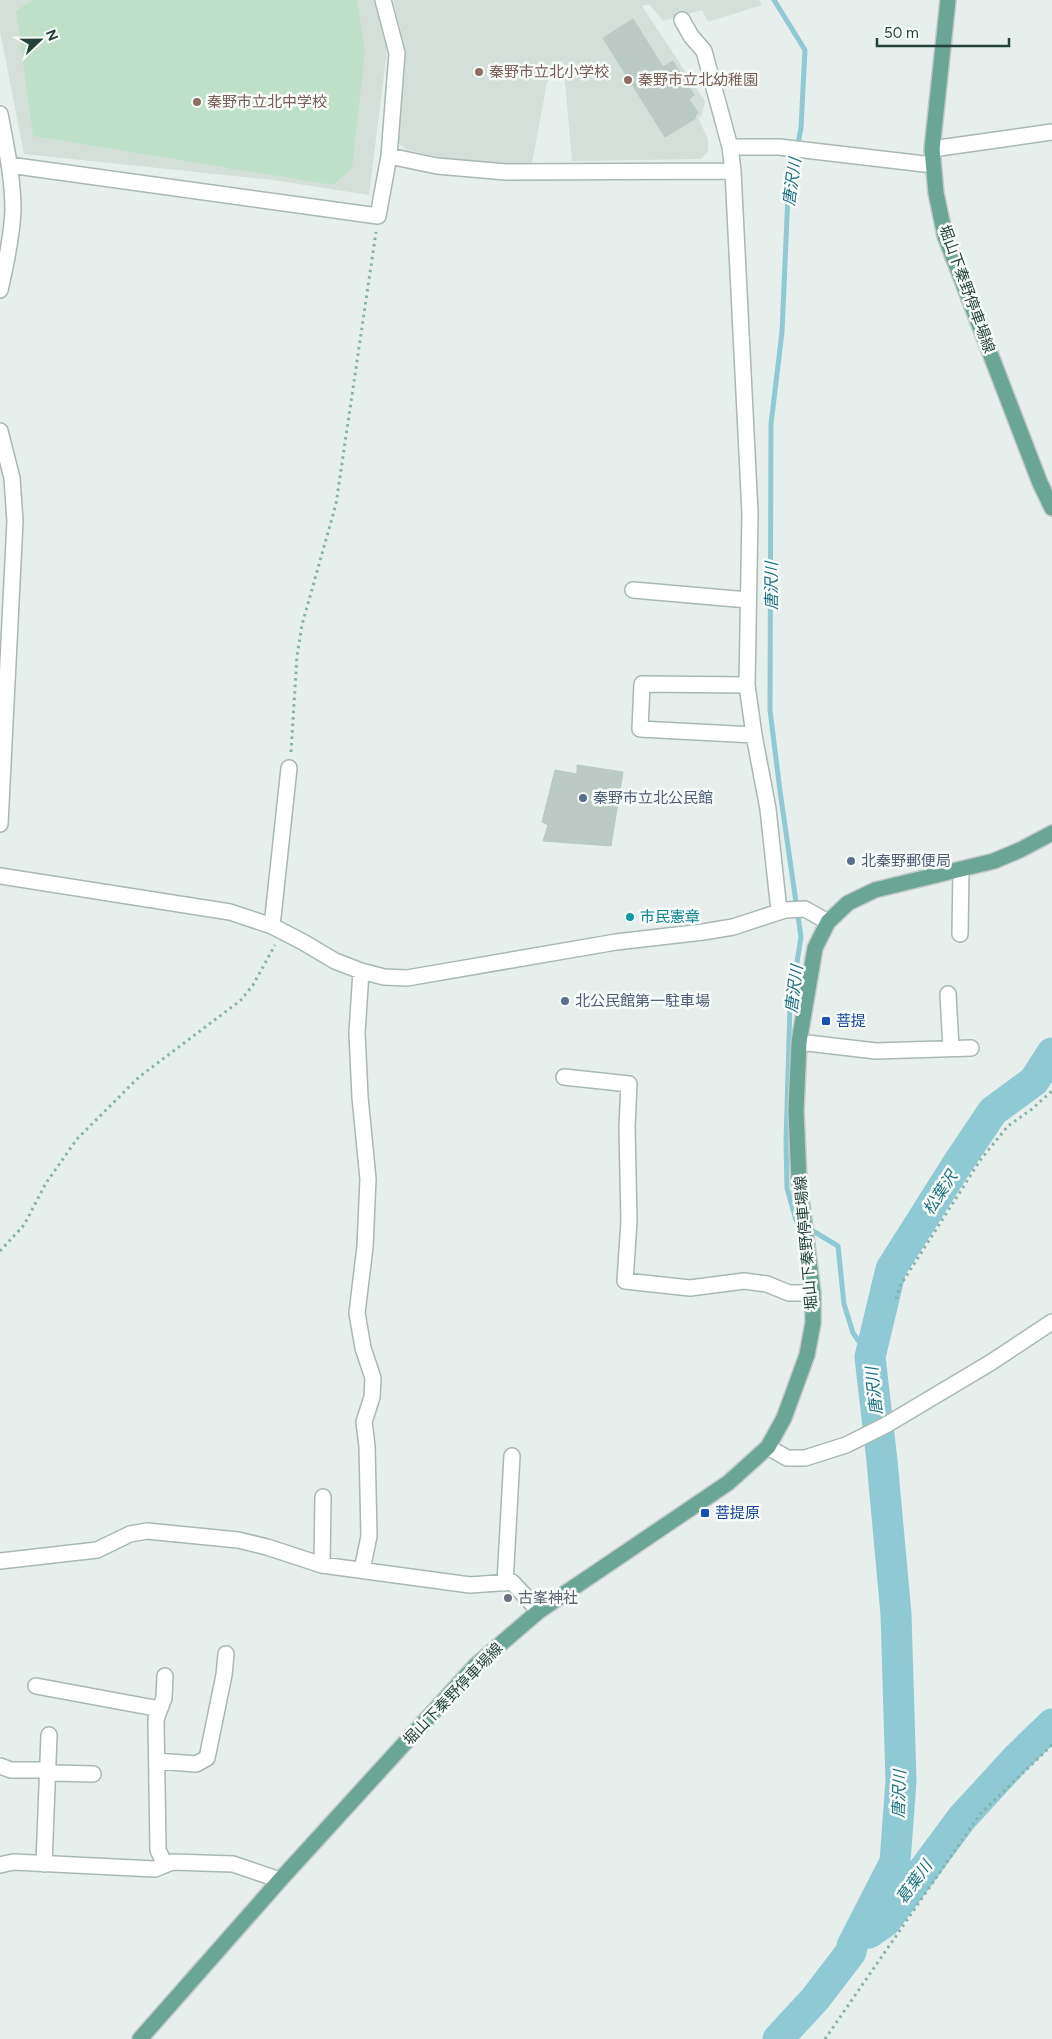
<svg xmlns="http://www.w3.org/2000/svg" width="1052" height="2039" font-family="Figtree,'Noto Sans JP',sans-serif">
<style>
.built{fill:#d4dfda}
.green{fill:#bfe0c8}
.lines{fill:none;stroke-linecap:round;stroke-linejoin:round}
.stream{stroke:#8ec9d4;stroke-width:5}
.river{stroke:#8ec9d4;stroke-width:31}
.building{fill:#bbcac4;stroke:#b8c9c2}
.minor-casing{stroke:#a8b8b2;stroke-width:18}
.major-casing{stroke:#c2cac8;stroke-width:18}
.path{stroke:#86b3a5;stroke-width:3;stroke-dasharray:2.5 4;stroke-linecap:butt}
.minor{stroke:#fff;stroke-width:15}
.major{stroke:#6aa596;stroke-width:15}
.education-dot{fill:#8d6e63;stroke:#f7fbf9;stroke-width:2}
.service-dot{fill:#5c6f8a;stroke:#f7fbf9;stroke-width:2}
.culture-dot{fill:#0f9aa8;stroke:#f7fbf9;stroke-width:2}
.transit-dot{fill:#1a4fb4;stroke:#f7fbf9;stroke-width:2}
.worship-dot{fill:#6b7280;stroke:#f7fbf9;stroke-width:2}
.labels{text-anchor:middle;dominant-baseline:central;stroke-width:5;stroke-linejoin:round;paint-order:stroke}
.education-label{font-size:15px;fill:#785e54;stroke:#f7fbf9;text-anchor:start}
.street-label{font-size:15px;fill:#24423a;stroke:#f7fbf9}
.service-label{font-size:15px;fill:#4e5e75;stroke:#f7fbf9;text-anchor:start}
.culture-label{font-size:15px;fill:#0d838f;stroke:#f7fbf9;text-anchor:start}
.transit-label{font-size:15px;fill:#164399;stroke:#f7fbf9;text-anchor:start}
.worship-label{font-size:15px;fill:#5b616d;stroke:#f7fbf9;text-anchor:start}
.water-label{font-size:16px;font-style:italic;fill:#1c6f80;stroke:#f7fbf9}
</style>
<rect width="100%" height="100%" fill="#e6efeb"/>
<!-- built -->
<path class="built" d="M0,0H374L387,50L369,195L273,180L24,154L0,31Z
M393,0H759L762,5L708,22L702,10L663,21L649,4L642,6L705,101L702,115L698,118L708,139V151L701,159L572,161L563,60L547,83L532,163L499,164L443,158L407,150L397,142L406,51Z"/>
<!-- green -->
<path class="green" d="M33,0H357L365,52L352,168L333,185L33,136L16,11Z"/>
<g class="lines">
<!-- stream -->
<path class="stream" d="M774,0L805,50L801,128L788,194L782,332L771,424L770,710L780,791L801,937L790,1006L786,1142L787,1188L796,1220L801,1224
M808,1228L838,1246L844,1304L853,1333L870,1357"/>
<!-- river -->
<path class="river" d="M869,1933L885,1922L962,1818L1017,1758L1052,1724
M778,2039L815,1999L851,1952L852,1946L895,1862L901,1781L896,1614L882,1461L870,1357L874,1340L891,1269L958,1163L993,1111L1034,1081L1052,1053"/>
</g>
<!-- building -->
<path class="building" d="M633,19L663,67L673,61L694,95L689,99L698,113L695,116L696,118L665,137L603,38Z
M577,765L623,772L611,846L543,841L548,825L542,822L555,770L577,774Z"/>
<g class="lines">
<defs>
<path id="minor" d="M682,20L691,36L704,51L730,147L733,171L750,513L747,685L754,735L768,809L779,911
M0,114C6,146 13,178 13,210C12,236 6,264 0,290
M730,147H779L933,165
M932,149L1052,132
M389,156L437,166L506,172L733,171
M9,165L378,216L389,156L397,53L383,0
M0,431L12,478L15,521L0,824
M633,590L748,600
M747,685L642,684L640,729L754,735
M0,876L230,912L272,926L303,942L335,961L361,971L384,977L407,978L616,942L703,932L733,927L785,910L805,909L828,922
M272,926L289,768
M960,934L961,870
M361,971L357,1033L360,1097L368,1179L365,1247L357,1313L363,1348L373,1378L372,1397L364,1422L367,1446L369,1536L362,1570
M948,994L951,1048
M799,1042L876,1051L971,1048
M564,1077L629,1084L627,1127L629,1221L625,1281L690,1288L744,1281L767,1284L789,1293H813
M768,1447L787,1458H805L846,1445L886,1425L990,1363L1052,1322
M0,1561L97,1550L130,1534L147,1531L238,1540L267,1547L322,1565L470,1585L512,1582L539,1611
M322,1565L323,1497
M505,1583L512,1456
M36,1686L160,1709
M157,1761L196,1764L207,1758L224,1675L226,1654
M0,1766L11,1770H47L54,1773L93,1774
M44,1864L49,1735
M0,1865L13,1862L155,1869L172,1862L233,1864L280,1880
M165,1865L158,1850L156,1719L164,1698L165,1676"/>
<path id="major" d="M948,0L932,149L936,193L945,236L1040,483L1052,508
M140,2039L280,1880L476,1665L539,1611L728,1483L768,1447L784,1418L807,1355L813,1323V1293L799,1181L796,1111L799,1042L815,948L828,922L848,903L875,890L994,861L1020,850L1052,833"/>
</defs>
<!-- minor casing -->
<use href="#minor" class="minor-casing"/>
<!-- major casing -->
<use href="#major" class="major-casing"/>
<!-- path -->
<path class="path" d="M291,752L297,656L302,625L336,504L376,232
M0,1251L24,1225L46,1183L77,1139L139,1077L241,1000L253,985L275,945
M896,1299L900,1286L981,1159L1008,1126L1032,1109L1052,1091
M825,2039L980,1814L1052,1745"/>
<!-- minor -->
<use href="#minor" class="minor"/>
<!-- major -->
<use href="#major" class="major"/>
</g>
<!-- markers -->
<g class="education-dot">
<circle cx="479" cy="72" r="5"/>
<circle cx="628" cy="80" r="5"/>
<circle cx="197" cy="102" r="5"/>
</g>
<g class="service-dot">
<circle cx="583" cy="798" r="5"/>
<circle cx="851" cy="861" r="5"/>
<circle cx="565" cy="1001" r="5"/>
</g>
<circle class="culture-dot" cx="630" cy="917" r="5"/>
<g class="transit-dot">
<rect x="821" y="1016" width="10" height="10" rx="2.5"/>
<rect x="700" y="1508" width="10" height="10" rx="2.5"/>
</g>
<circle class="worship-dot" cx="508" cy="1598" r="5"/>
<g class="labels">
<!-- education labels -->
<g class="education-label">
<text x="489" y="72">秦野市立北小学校</text>
<text x="638" y="80">秦野市立北幼稚園</text>
<text x="207" y="102">秦野市立北中学校</text>
</g>
<!-- street labels -->
<g class="street-label">
<text transform="translate(967 289) rotate(70)">堀山下秦野停車場線</text>
<text transform="translate(806 1243) rotate(-95)">堀山下秦野停車場線</text>
<text transform="translate(453 1694) rotate(-46)">堀山下秦野停車場線</text>
</g>
<!-- service labels -->
<g class="service-label">
<text x="593" y="798">秦野市立北公民館</text>
<text x="861" y="861">北秦野郵便局</text>
<text x="575" y="1001">北公民館第一駐車場</text>
</g>
<!-- culture labels -->
<g class="culture-label">
<text x="640" y="917">市民憲章</text>
</g>
<!-- transit labels -->
<g class="transit-label">
<text x="836" y="1021">菩提</text>
<text x="715" y="1513">菩提原</text>
</g>
<!-- worship labels -->
<g class="worship-label">
<text x="518" y="1598">古峯神社</text>
</g>
<!-- water labels -->
<g class="water-label">
<text transform="translate(792 182) rotate(-82)">唐沢川</text>
<text transform="translate(771 586) rotate(-90)">唐沢川</text>
<text transform="translate(794 989) rotate(-83)">唐沢川</text>
<text transform="translate(940 1193) rotate(-57)">松葉沢</text>
<text transform="translate(874 1391) rotate(-96)">唐沢川</text>
<text transform="translate(899 1794) rotate(-88)">唐沢川</text>
<text transform="translate(914 1882) rotate(-54)">葛葉川</text>
</g>
</g>
<!-- north arrow -->
<g transform="translate(40 40) rotate(68)" stroke="#f7fbf9" stroke-width="4" paint-order="stroke">
<path d="M0-4L9 19L0 12L-9 19Z" fill="#24423a"/>
<text y="-8" font-size="14" font-weight="bold" text-anchor="middle" fill="#24423a">N</text>
</g>
<!-- scale -->
<path d="M877 38v8h132v-8" fill="none" stroke="#24423a" stroke-width="2.5"/>
<text x="884" y="38" font-size="15" fill="#24423a" stroke="#f7fbf9" stroke-width="4" paint-order="stroke">50 m</text>
</svg>
